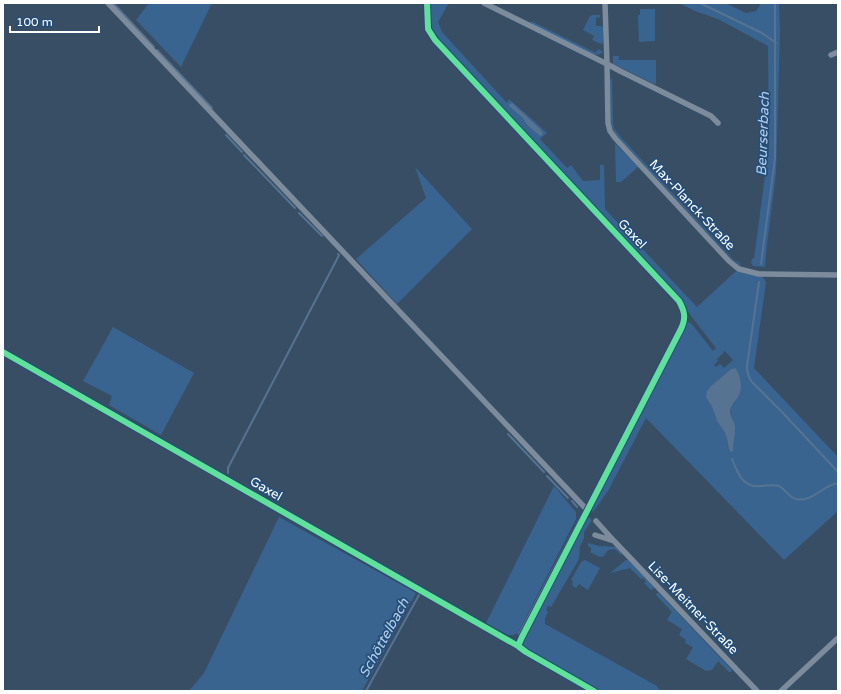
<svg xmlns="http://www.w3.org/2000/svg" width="841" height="694" font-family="'Varela Round',sans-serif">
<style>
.green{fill:#39648f;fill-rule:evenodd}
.water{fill:#567392}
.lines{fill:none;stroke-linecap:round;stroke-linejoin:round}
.stream{stroke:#567392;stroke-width:2}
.street{stroke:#7c8c9c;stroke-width:5.5}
.cycleway-casing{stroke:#254e78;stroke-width:8}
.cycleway{stroke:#60e19b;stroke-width:6}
.labels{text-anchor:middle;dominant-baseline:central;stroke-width:3.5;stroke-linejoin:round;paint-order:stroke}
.street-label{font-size:13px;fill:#fff;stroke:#254e78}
.water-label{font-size:14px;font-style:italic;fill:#b2cfeb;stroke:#254e78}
</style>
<rect width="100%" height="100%" fill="#384e65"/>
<!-- green -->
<path class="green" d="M149,3H212L181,67L136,20Z
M428,3H449L438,22L442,32L507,103L509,99L534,121L547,133L540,139L567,168L571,165L583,181L600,180V165H604L605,209L697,307L735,272L737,271L746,274L762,276L766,282L754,368L838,457V511L784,560L646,418L608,491L593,512L591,509L595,501L680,338L685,324L687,322L691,323L713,351L716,348L691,316L681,302L432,34L429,25ZM725,351L733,360L724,368L720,364L716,367L714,365L718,361L717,359ZM735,368V400C725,411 734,416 735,428C736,436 733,443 733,451L729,449L727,439L725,433L717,421L712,407L708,400L712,385L731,369Z
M679,3H725L746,13L756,11L760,5V3H779L780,33L776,173L767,244L765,267L753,266L751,263L752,258L754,259L769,145L768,46L718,19L695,11Z
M640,9H655V41L639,42L638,15H640Z
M593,15H600V17L596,18V26H600L603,27V42L601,44L592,40L594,36L583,30L590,16Z
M531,21L596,53L598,49L603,52L600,54L595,55L531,24Z
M613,56H619V60H656V84H654L617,66L613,64Z
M612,77L613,123L614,128L618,134L734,260L741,264L739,265L733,260L615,134L612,126L611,120L610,81Z
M615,143L638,167L621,182H616Z
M415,167L472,229L397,304L356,259L426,198Z
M113,327L194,373L161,435L109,405L112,396L83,381Z
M554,486L576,512V519L518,633L513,635H508L486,623Z
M279,517L416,593L362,691H189L204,673Z
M589,517L592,520L584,532V538L580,546L579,558L578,561L551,607L548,606L546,610L548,612L545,618V624L657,686L660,691H596L526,650C523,646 523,643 523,639L584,522Z
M588,543L599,546L616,547L622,554L621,555L615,549L608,550L604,556L600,557L591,553V548L588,546Z
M585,560L600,568L588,590L579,584L576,588L573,586L572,584L573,581L571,580L581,562Z
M626,560H628L654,587L653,589L651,590L644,583L646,581L643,578L641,579L630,568L610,573Z
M657,593H659L731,669L732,671L731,672H729L718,661L712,670L706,671L686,659L693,647L685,643L686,640L679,635L682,629L667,620L672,612L656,595Z"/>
<!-- water -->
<path class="water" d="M512,103L539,128L543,133L541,136H540C534,131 526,125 523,118L509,106V105Z
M735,368C740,374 743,387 739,395C736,401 731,404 730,411C730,416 734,420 735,426C736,434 733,443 733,451L731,452L729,449L727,439L725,433L717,421L712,407L706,397L707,391L712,385L731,369Z"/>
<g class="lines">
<!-- stream -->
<path class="stream" d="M113,3L154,47
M700,3L762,33L772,40L776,43
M157,50L212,108
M226,135L242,152
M244,155L295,208
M299,213L322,236
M761,264L775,158V3
M759,282L747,366C747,372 748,377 752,382L782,412L838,472
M508,434L544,472
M732,459C737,472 743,488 760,486C766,486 772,484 779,486C788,491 790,502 805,499C818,496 825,485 838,483
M228,473V468L230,464L336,261L339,255L338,254
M547,476L568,498
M572,501L577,507
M519,634L579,520
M366,691L419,595"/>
<!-- street -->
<path class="street" d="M108,3L588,511
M427,3L428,29L435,40L679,301C685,312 686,318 681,329L522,637L518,646
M484,3L607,64L620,71L711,116L718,123
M605,3L607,64L608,123L610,131L615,138L729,261L735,266L739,269L759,274L838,275
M831,55L838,52
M3,352L518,646L526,652L594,691
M596,521L614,541
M595,535L614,541L757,691
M781,691L838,638"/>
<defs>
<path id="cycleway" d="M427,3L428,29L435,40L679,301C685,312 686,318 681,329L522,637L518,646
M3,352L518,646L526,652L594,691"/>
</defs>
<!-- cycleway casing -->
<use href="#cycleway" class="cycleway-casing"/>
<!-- cycleway -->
<use href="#cycleway" class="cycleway"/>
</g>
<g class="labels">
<!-- street labels -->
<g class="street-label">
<text transform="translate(692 205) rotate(47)">Max-Planck-Straße</text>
<text transform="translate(632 234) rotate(47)">Gaxel</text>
<text transform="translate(266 489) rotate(30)">Gaxel</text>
<text transform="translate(693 608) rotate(46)">Lise-Meitner-Straße</text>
</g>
<!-- water labels -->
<g class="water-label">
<text transform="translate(763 134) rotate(-88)">Beurserbach</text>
<text transform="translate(384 638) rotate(-61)">Schöttelbach</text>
</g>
</g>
<!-- border -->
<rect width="841" height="694" fill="none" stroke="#ffffff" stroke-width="8"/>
<!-- scale -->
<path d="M10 26v6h89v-6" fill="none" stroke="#ffffff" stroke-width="2"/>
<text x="16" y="26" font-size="12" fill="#ffffff" stroke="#254e78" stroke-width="3" paint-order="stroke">100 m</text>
</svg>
